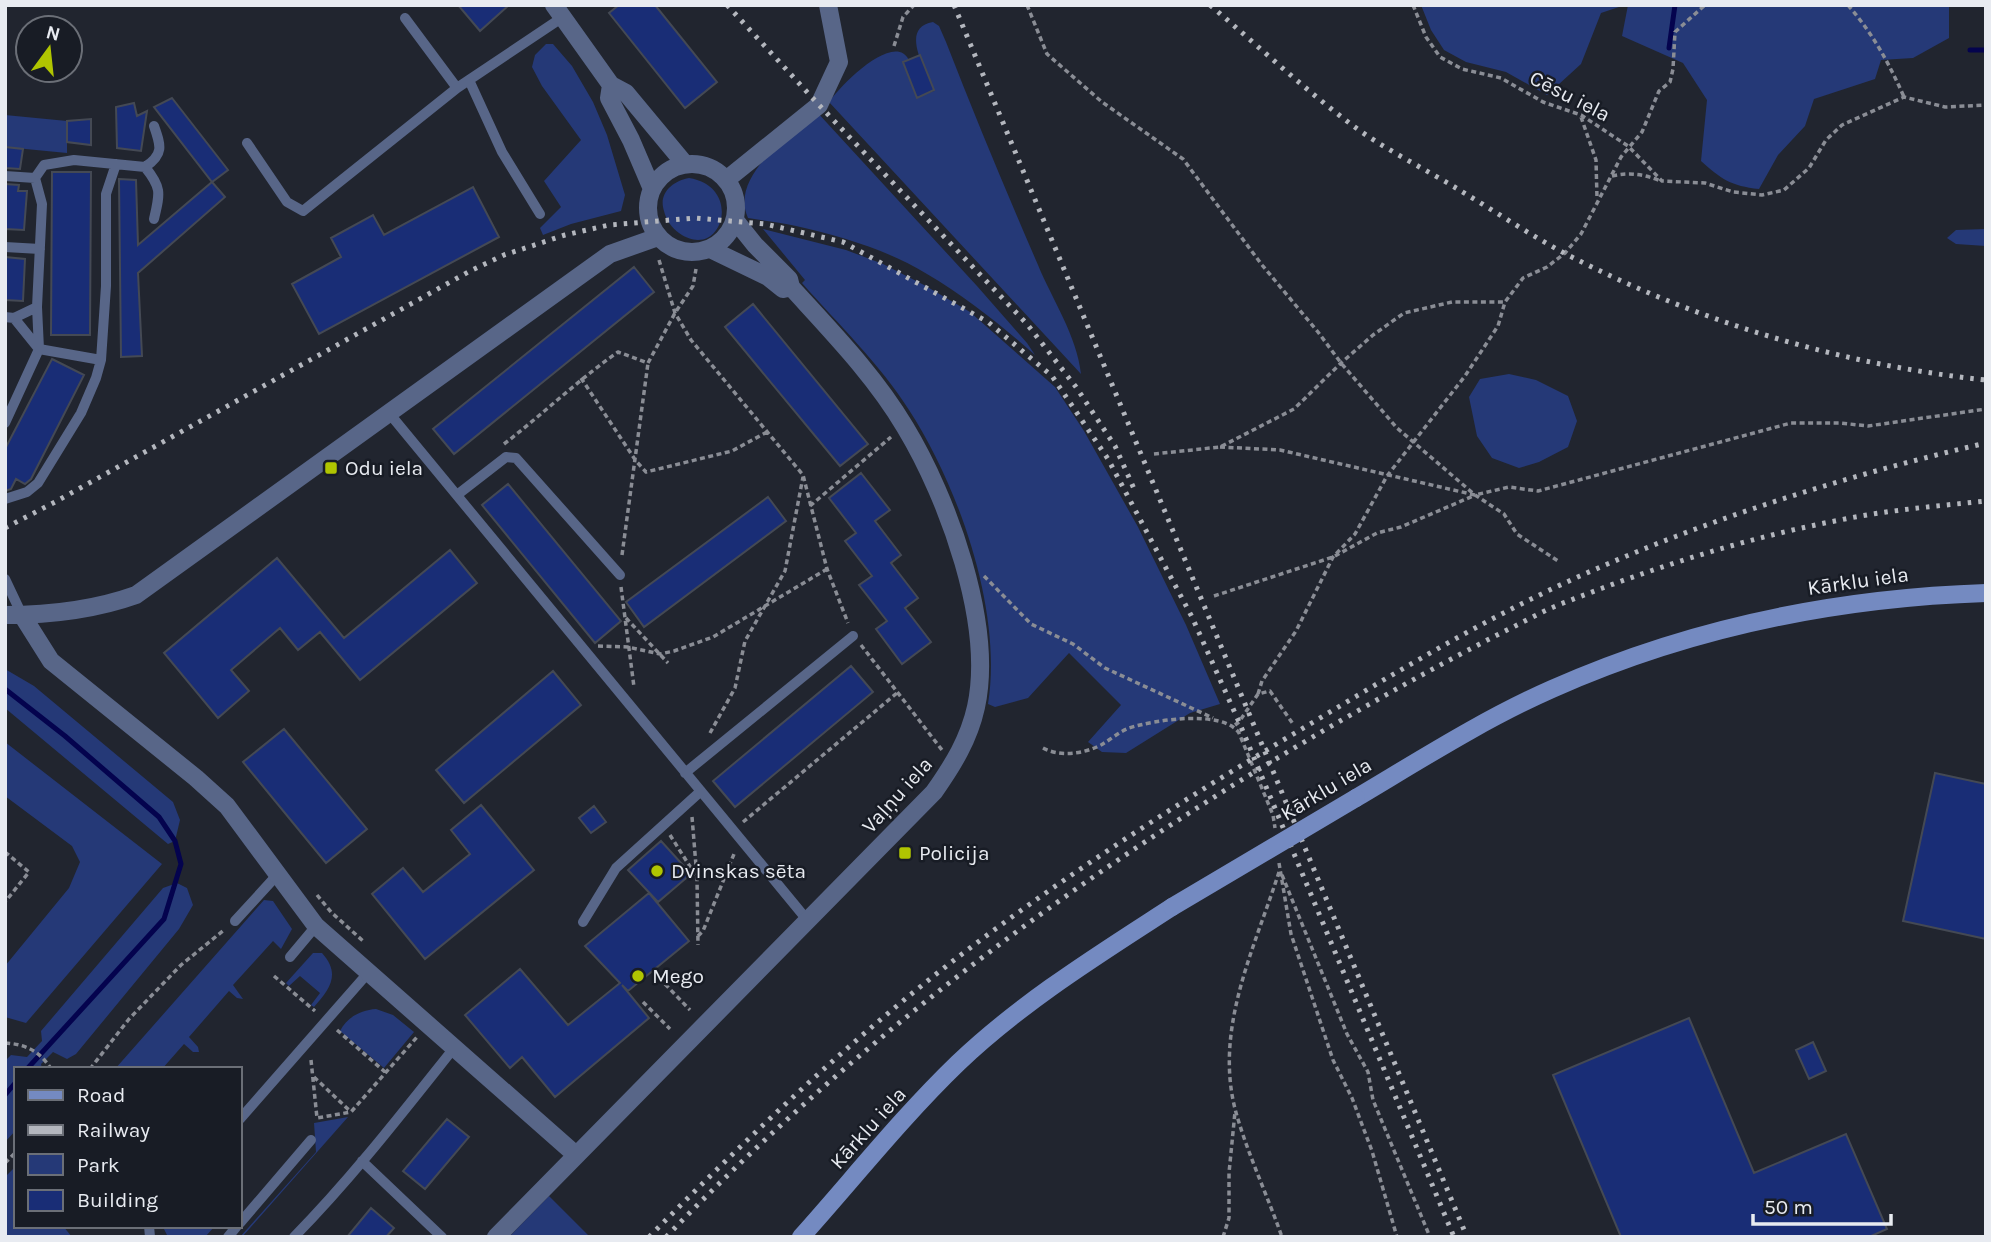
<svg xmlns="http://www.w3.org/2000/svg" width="1991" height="1242" font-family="Karla,sans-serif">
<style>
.green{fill:#253977}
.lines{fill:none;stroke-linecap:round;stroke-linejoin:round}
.stream{stroke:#04034e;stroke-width:5}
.building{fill:#192d76;stroke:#444954;stroke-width:2}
.path{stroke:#8a8d95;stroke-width:3.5;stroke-dasharray:5 3.5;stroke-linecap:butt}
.lane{stroke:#586688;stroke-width:10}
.street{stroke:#586688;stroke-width:18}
.secondary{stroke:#748ac1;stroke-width:18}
.rail{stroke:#b4b7be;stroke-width:5;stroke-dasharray:3.5 7;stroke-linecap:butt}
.secondary-bridge{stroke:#748ac1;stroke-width:18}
.poi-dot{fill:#b0c501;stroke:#181c25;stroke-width:2.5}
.labels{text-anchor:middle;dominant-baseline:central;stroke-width:5;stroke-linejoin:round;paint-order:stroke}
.street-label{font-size:21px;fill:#e8ebf1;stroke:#181c25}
.poi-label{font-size:21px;fill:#e8ebf1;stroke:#181c25;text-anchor:start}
</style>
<rect width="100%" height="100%" fill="#21252f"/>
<!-- green -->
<path class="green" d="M1421,5H1625L1601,13L1581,64L1547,95L1506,72L1466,62L1444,50L1431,30Z
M1628,5H1949V38L1913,58L1881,60L1875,79L1814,99L1805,126L1778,155L1759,189C1731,186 1721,179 1701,161L1707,100L1683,63L1622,36Z
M933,22L939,26L946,42C975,117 1006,191 1038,265C1052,299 1077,336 1081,374L829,102C839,87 894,30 909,60L904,63L917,97L934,91C927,71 898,28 933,22Z
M546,44H553L572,66L593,102L607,135L625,195L621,211L571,224L543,235L540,228L561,207L544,181L581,140L542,86L532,67L535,55Z
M816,111L977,286L1027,343L1035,355C1001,325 966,297 927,274C888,250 840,236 796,226C780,222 764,221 748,218C729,177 790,135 816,111Z
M5,115L67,121V153L5,147Z
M689,178C745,187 721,263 679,233C672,228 666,220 664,211C658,193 673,181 689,178Z
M763,229L846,250L883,264L924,285L970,312L1055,387L1084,431L1138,527L1186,625L1220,704L1190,713L1126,753L1102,752L1088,742L1121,705L1069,653L1028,698L995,707L988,704C1003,612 959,487 909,410C880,364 838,324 802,283L805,280Z
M1986,229V246L1956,244L1947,238L1956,230Z
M1509,374L1536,380L1568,396L1577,421L1568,447L1539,462L1519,468L1492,458L1477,436L1469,397L1480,379Z
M5,669L34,686L173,802L180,820L175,841L168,844L5,708Z
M5,742L162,864L26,1023L5,1017V966L69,888L80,862L72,846L5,796Z
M177,883L187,888L193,905L179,929L76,1054L67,1059L53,1052L41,1064L42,1069H16V1130L5,1142V1061L11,1055L27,1057L42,1041L41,1031L163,888Z
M264,900L273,901L292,929L281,949L273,941L233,985L243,999L237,998L229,991L189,1037L198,1047L199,1052H193L184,1044L162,1069H115Z
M313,953H322C341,974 330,989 314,1007L311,1005L320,993L300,976L289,986L286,983Z
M376,1009L393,1015L414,1032L384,1068L340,1031C347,1017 361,1010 376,1009Z
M348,1117L242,1237H240L316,1152L314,1123Z
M16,1166V1226H63L72,1237H5V1177Z
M549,1196L590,1237H509Z
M215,1226L205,1237H168L163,1227Z"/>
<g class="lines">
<!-- stream -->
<path class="stream" d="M1669,48L1675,5
M1970,50H1986
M5,689L65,736L159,817L175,841L181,864L164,919L27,1069
M5,1095L16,1082"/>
</g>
<!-- building -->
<path class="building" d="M458,5H509L480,31Z
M619,5H655L717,82L685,108L609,13Z
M920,55L934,90L917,98L903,62Z
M172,98L228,170L212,182L154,107Z
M134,103L137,116L147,111L141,151L117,148L116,107Z
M91,119V145L67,142V121Z
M5,147L23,149L20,169L5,168Z
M52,172H91L90,335H51Z
M119,179L136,180L138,245L212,182L225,197L138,273L142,356L121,357Z
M5,184L19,185L18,191H27L24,230L5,229Z
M473,187L499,237L319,334L292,284L341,257L331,238L373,215L384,235Z
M5,257L25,259L23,301L5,300Z
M634,267L654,292L454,454L433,429Z
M753,304L868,444L840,466L725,327Z
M52,359L84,375L31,479L25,484L16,479L11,489L5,491V449Z
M861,473L890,510L875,521L901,555L891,563L918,598L905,608L931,642L902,664L876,629L887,621L859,585L872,576L845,541L856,533L829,498Z
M508,484L621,621L595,643L482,505Z
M768,497L786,521L644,627L626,602Z
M450,550L477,583L360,680L320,632L298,650L280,628L231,670L249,691L218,718L164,653L277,558L344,638Z
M851,666L873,692L735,807L713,781Z
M553,671L581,705L464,803L436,770Z
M284,729L367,829L326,863L243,762Z
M1935,773L1986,784V939L1903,921Z
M481,805L534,870L425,959L372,894L403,868L423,892L470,854L451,830Z
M594,806L606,822L591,833L579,818Z
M661,841L691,874L658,902L628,870Z
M649,893L689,941L628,991L622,985L649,1018L555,1097L522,1057L510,1068L465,1015L520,969L568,1025L620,983L585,946Z
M1689,1018L1754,1173L1846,1134L1887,1229L1869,1237H1621L1553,1075Z
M1813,1042L1826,1071L1809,1079L1796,1050Z
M447,1119L469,1137L425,1189L403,1171Z
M371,1208L394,1228L386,1237H347Z"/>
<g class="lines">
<!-- path -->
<path class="path" d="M1027,5L1047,54L1102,102L1183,159L1262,265L1318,332L1341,363L1397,428L1475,495L1504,514L1517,534L1558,561
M1413,5L1426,37L1440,57L1462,69L1501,78L1543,102L1581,115L1628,146L1662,181L1705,183L1733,192L1762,195L1784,190L1809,168L1826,140L1842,125L1904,97L1945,107L1986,105
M1848,5C1873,34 1889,63 1904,97
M894,46L903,17L914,5
M1581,117L1596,160L1597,198
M1612,176C1630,172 1643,174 1661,181
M659,260L675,313L691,340L803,475L827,569L848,623
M581,378L636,461L646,472L732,451L767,432
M504,444C543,414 578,380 618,352L648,363L675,313L693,286L696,269
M1220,447L1280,450L1475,495L1509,487L1538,491L1791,423H1840L1868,426L1986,409
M1154,454L1220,447L1294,409L1341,363L1373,335L1404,313L1452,302H1504
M810,506L891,437
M622,555L648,363
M984,576L1031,624L1073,644L1105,668L1213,718
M621,587L634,687
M1214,596L1333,557L1377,533L1401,527L1473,496
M626,618L668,663
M861,645L942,750
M598,646L628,647L660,654L674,651L713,637L827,569
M1258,694L1262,681L1296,631L1333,557L1355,534L1387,476L1465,376L1498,326L1505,302L1523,278L1547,267L1565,253L1581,234L1621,157L1642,132L1659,91L1670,82L1673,69L1675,32L1705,5
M1235,725L1239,722L1258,694L1270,691L1293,724
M710,733L735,688L745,641L785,571L803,477
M1043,748C1060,757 1083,754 1101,745C1110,740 1119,732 1129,728C1154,720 1223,709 1239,733L1273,815L1275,828
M692,817L697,878L698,945
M743,822L897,693
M670,835L696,876
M5,852L29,872L5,902
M1279,863L1291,934L1333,1060L1352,1098L1372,1151L1397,1237
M1279,872C1254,950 1212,1032 1237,1116C1249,1157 1268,1197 1282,1237
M1282,875L1347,1034L1368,1072L1373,1100L1430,1237
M317,895L331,912L363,941
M698,936L703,931L734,854
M274,976L315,1011
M665,984L690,1010
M643,1002L670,1029
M337,1030L385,1072
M5,1043C25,1044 40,1051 51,1069
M311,1060L317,1118L351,1112L417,1037
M90,1069L129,1019L181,965L224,930
M314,1077L351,1112
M5,1163L16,1152
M1223,1237L1229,1218V1173L1235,1112"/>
<!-- lane -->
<path class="lane" d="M405,18L457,88
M469,80L502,152L540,214
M247,143L287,202L303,211L457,88L563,17
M145,167C162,188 160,193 154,219
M5,176L35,178L44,165L74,160L145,167C164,154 161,146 154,126
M5,247L40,249
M37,307L39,349L101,360L106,286V194L116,164
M5,317L14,318L39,349L5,423
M14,318L37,307L42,204L35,178
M389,413L808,921
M457,495L506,457L516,458L620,575
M5,499L27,492L38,483L81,413L96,378L101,360
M5,579L22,615
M685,773L853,636
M235,921L278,874
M583,922L616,868L701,791
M290,957L316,926
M240,1119L368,973
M362,1161L442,1237
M240,1223L311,1140
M149,1226L150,1237
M228,1237L237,1226
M294,1237C352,1178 403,1112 454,1048"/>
<!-- street -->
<path class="street" d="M554,5L611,85L626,93L685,164
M611,85L609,98L631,140L652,189
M648 208a44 44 0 1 1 88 0a44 44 0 1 1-88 0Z
M726,180L819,105L839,62L828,5
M710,249L768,277L783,289L791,287
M5,615C50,615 94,610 136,595L610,254L658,237
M22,615L51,661L196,778L227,806L316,926L576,1155
M496,1237L934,792C953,765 969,739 976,707C994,624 948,498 905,427C875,376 831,331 791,287L789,279L755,245L735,220"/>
<!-- secondary -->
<path class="secondary" d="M1356,798C1420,760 1484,719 1552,689C1689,628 1836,598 1986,593
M801,1237C853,1179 902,1117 958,1063C1022,1002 1098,955 1172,907"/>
<!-- rail -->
<path class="rail" d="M727,5L819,105L1027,324L1076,387L1115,446L1135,491
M954,5L1467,1237
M1210,5C1257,45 1303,88 1352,125C1384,149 1427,170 1461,191C1496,212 1530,235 1566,254C1695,321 1841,365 1986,380
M5,528L55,502L470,271L504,255L565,235L609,225L695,218L765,224L843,242L988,322L1052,376L1108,459L1192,617L1239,722L1454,1237
M649,1237C740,1145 834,1055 935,975C1053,882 1181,801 1310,724C1398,671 1486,618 1580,576C1710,518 1848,475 1986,443
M666,1237C865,1031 1093,864 1340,721C1394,690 1448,660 1503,632C1524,622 1544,610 1566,602C1655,567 1746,538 1840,520C1888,510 1937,506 1986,501"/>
<!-- secondary-bridge -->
<path class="secondary-bridge" d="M1172,907L1356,798"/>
</g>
<!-- markers -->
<g class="poi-dot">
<rect x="324" y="461" width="14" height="14" rx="3.5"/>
<rect x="898" y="846" width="14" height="14" rx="3.5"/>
<circle cx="657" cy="871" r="7"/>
<circle cx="638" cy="976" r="7"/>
</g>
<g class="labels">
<!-- street labels -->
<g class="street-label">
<text transform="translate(1570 96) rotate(27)">Cēsu iela</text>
<text transform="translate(1858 581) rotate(-8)">Kārklu iela</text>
<text transform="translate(1326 789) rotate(-31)">Kārklu iela</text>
<text transform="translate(897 795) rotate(-48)">Vaļņu iela</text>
<text transform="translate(868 1128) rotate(-48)">Kārklu iela</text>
</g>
<!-- poi labels -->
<g class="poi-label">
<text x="345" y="468">Odu iela</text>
<text x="919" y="853">Policija</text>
<text x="671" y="871">Dvinskas sēta</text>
<text x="652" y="976">Mego</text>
</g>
</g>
<!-- border -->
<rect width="1991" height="1242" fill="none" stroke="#e8ebf1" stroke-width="14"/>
<!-- legend -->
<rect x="14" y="1067" width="228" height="161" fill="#181c25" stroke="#6b6f77" stroke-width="2"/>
<rect x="28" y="1090" width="35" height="10" fill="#748ac1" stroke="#6b6f77" stroke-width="2"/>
<text x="77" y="1102" font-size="21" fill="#e8ebf1">Road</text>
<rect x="28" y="1125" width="35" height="10" fill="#b4b7be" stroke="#6b6f77" stroke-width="2"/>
<text x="77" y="1137" font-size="21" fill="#e8ebf1">Railway</text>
<rect x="28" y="1154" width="35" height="21" fill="#253977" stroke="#6b6f77" stroke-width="2"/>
<text x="77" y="1172" font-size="21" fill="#e8ebf1">Park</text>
<rect x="28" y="1190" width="35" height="21" fill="#192d76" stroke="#6b6f77" stroke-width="2"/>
<text x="77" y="1207" font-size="21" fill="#e8ebf1">Building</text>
<!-- north arrow -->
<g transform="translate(49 49) rotate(15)"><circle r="33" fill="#181c25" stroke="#6b6f77" stroke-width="2"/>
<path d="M0-5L12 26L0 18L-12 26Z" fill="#b0c501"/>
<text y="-10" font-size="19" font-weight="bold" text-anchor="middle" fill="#e8ebf1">N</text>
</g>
<!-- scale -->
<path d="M1753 1214v10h138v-10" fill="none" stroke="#e8ebf1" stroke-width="3.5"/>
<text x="1764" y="1214" font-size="21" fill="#e8ebf1" stroke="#181c25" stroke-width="5" paint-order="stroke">50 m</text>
</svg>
